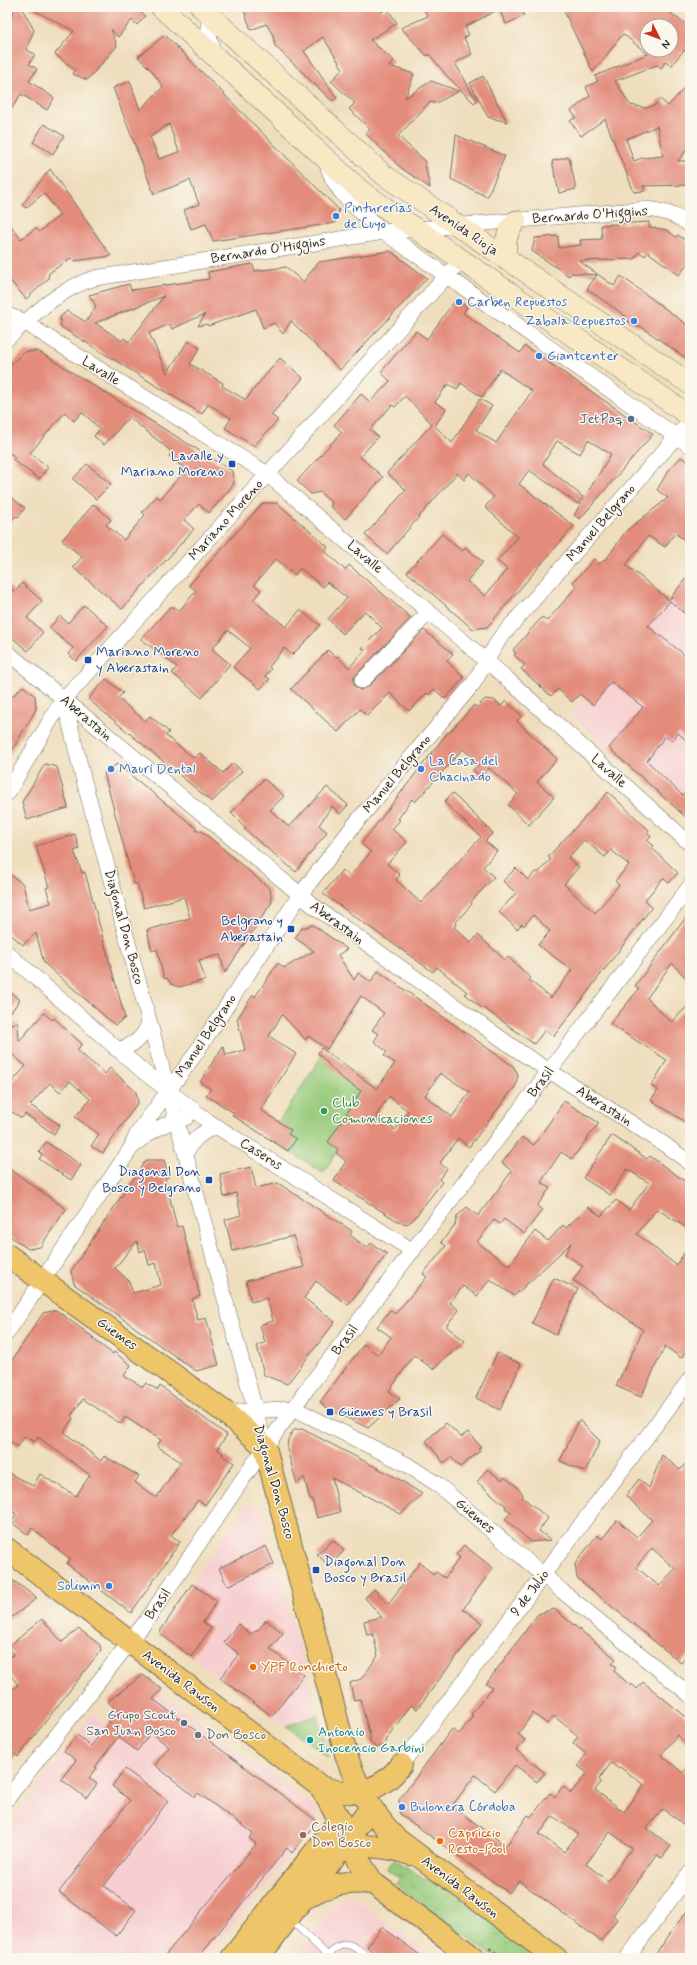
<svg xmlns="http://www.w3.org/2000/svg" width="697" height="1965" font-family="Mynerve,sans-serif">
<style>
.built{fill:#f7cfd0}
.grass{fill:url(#grass-tufts);stroke:#617b54}
.garden{fill:#97cb7c;stroke:#617b54}
.building{fill:#e38c7c;fill-rule:evenodd}
.lines{fill:none;stroke-linecap:round;stroke-linejoin:round}
.lane-casing{stroke:#706a5e;stroke-width:8}
.street-casing{stroke:#706a5e;stroke-width:16}
.secondary-casing{stroke:#706a5e;stroke-width:22}
.primary-casing{stroke:#706a5e;stroke-width:24}
.path{stroke:#706a5e;stroke-width:2.5;stroke-dasharray:3 3;stroke-linecap:butt}
.lane{stroke:#fff;stroke-width:7}
.street{stroke:#fff;stroke-width:15}
.secondary{stroke:#f8e8c3;stroke-width:21}
.primary{stroke:#eec569;stroke-width:22}
.shop-dot{fill:#3f7fe0;stroke:#fbf7ec;stroke-width:1.5}
.service-dot{fill:#5c6f8a;stroke:#fbf7ec;stroke-width:1.5}
.transit-dot{fill:#1a4fb4;stroke:#fbf7ec;stroke-width:1.5}
.leisure-dot{fill:#2e9e5b;stroke:#fbf7ec;stroke-width:1.5}
.food-dot{fill:#e8710a;stroke:#fbf7ec;stroke-width:1.5}
.worship-dot{fill:#6b7280;stroke:#fbf7ec;stroke-width:1.5}
.culture-dot{fill:#0f9aa8;stroke:#fbf7ec;stroke-width:1.5}
.education-dot{fill:#8d6e63;stroke:#fbf7ec;stroke-width:1.5}
.labels{text-anchor:middle;dominant-baseline:central;stroke-width:3;stroke-linejoin:round;paint-order:stroke}
.shop-label{font-size:14px;fill:#366cbe;stroke:#fbf7ec;text-anchor:start}
.street-label{font-size:14px;fill:#2b2b2b;stroke:#fbf7ec}
.service-label{font-size:14px;fill:#4e5e75;stroke:#fbf7ec;text-anchor:end}
.transit-label{font-size:14px;fill:#164399;stroke:#fbf7ec;text-anchor:end}
.leisure-label{font-size:14px;fill:#27864d;stroke:#fbf7ec;text-anchor:start}
.food-label{font-size:14px;fill:#c56008;stroke:#fbf7ec;text-anchor:start}
.culture-label{font-size:14px;fill:#0d838f;stroke:#fbf7ec;text-anchor:start}
.worship-label{font-size:14px;fill:#5b616d;stroke:#fbf7ec;text-anchor:start}
.education-label{font-size:14px;fill:#785e54;stroke:#fbf7ec;text-anchor:start}
</style>
<defs>
<pattern id="grass-tufts" width="24" height="20" patternUnits="userSpaceOnUse"><rect width="24" height="20" fill="#97cb7c"/><path d="M3 7l-1-3M5 7V3M7 7l1-3M15 17l-1-3M17 17v-4M19 17l1-3" fill="none" stroke="#82ae6b"/></pattern>
</defs>
<rect width="100%" height="100%" fill="#fbf7ec"/>
<filter id="ink" filterUnits="userSpaceOnUse"><feTurbulence type="fractalNoise" baseFrequency=".025" numOctaves="2"/><feDisplacementMap in="SourceGraphic" scale="8" xChannelSelector="R" yChannelSelector="G"/><feConvolveMatrix kernelMatrix="1 2 1 2 8 2 1 2 1" color-interpolation-filters="sRGB"/></filter>
<filter id="wash" filterUnits="userSpaceOnUse"><feTurbulence type="fractalNoise" baseFrequency=".012" numOctaves="4" result="noise"/><feDisplacementMap in="SourceGraphic" scale="16" xChannelSelector="R" yChannelSelector="G"/><feGaussianBlur stdDeviation="0.9" result="paint"/><feColorMatrix in="noise" values="0 0 0 0 0 0 0 0 0 0 0 0 0 0 0 0 0 1.4 0 .05"/><feComposite in="paint" operator="in"/></filter>
<g filter="url(#wash)">
<rect width="100%" height="100%" fill="#efdebd"/>
<!-- built -->
<path class="built" d="M670,601L690,618V821L682,795L651,765L640,776L570,714Z
M246,1504L260,1506L318,1715L286,1726L159,1633Z
M159,1692L316,1808L318,1821L207,1958H16L7,1949V1827L93,1713L113,1732Z
M353,1897L434,1958H292L339,1899Z"/>
<!-- grass -->
<path class="grass" d="M318,1715L329,1758L286,1726Z
M394,1859L427,1880L447,1888L541,1958H495L396,1884L400,1879L386,1868Z"/>
<!-- garden -->
<path class="garden" d="M325,1051L377,1089L323,1173L268,1138Z"/>
<g id="blocks">
<!-- building -->
<path class="building" d="M15,7H21L34,30L26,50L35,54L29,64L37,69L29,81L54,98L47,110L21,94L7,116V28Z
M28,7H135L145,16L137,25L132,20L118,37L111,29L117,46L87,80L73,74L75,70L55,54L74,31Z
M243,7H379L382,12L387,8L397,23L370,40L394,61L389,66L414,74L405,98L431,81L459,91L436,103L430,102L398,136L424,160L430,188L400,167L366,134L370,129L349,109L355,103L331,81L343,69L323,37L304,51L337,98L332,101L275,46L273,35L266,24L251,30Z
M422,7H520L524,16L506,24L499,9L465,27L469,35L464,38L472,54L455,63L477,101L474,103L447,76L429,54L427,56L401,28L428,16Z
M562,7H662L690,27V56L684,50L671,66L666,61L661,68L657,65L615,81L630,105L646,108L655,105L660,99L668,106L690,82V145L678,161H690V185L643,186L645,191L634,192L605,119L581,136L570,121L576,117L571,111L590,96L586,87L598,81L595,76L648,54L623,34L593,72ZM647,26H671V50H647ZM657,126L663,156L642,158L634,161L626,139Z
M165,35L339,210L335,223L213,241L206,224L191,229L184,210L199,204L190,180L154,194L113,88L130,81L140,110L163,87L153,72L138,57ZM169,124L179,152L159,159L150,137Z
M483,76L507,122L488,117L470,83Z
M44,124L64,136L53,154L33,142Z
M456,135L505,156L487,197L451,179Z
M569,157L576,189L559,193L552,161Z
M50,169L111,256L74,261L71,258L49,273L48,279L26,299L7,277V221L21,239L36,228L39,232L60,215L44,193L26,208L22,205Z
M649,222V227L667,230L676,237L678,235L690,244V261L679,275L648,252L645,256L639,252L634,259L579,261L614,286L621,276L690,327V361L640,326L639,328L625,319L627,317L587,289L597,275L571,273L569,276L532,251L535,238L558,236L559,248L581,245L580,240L602,239L601,225Z
M390,251L427,278L340,370L291,321L283,334L274,323L263,328L256,309L208,326L207,324L198,326L205,314L172,329L170,324L149,333L167,373L188,341L200,348L190,364L223,383L222,386L246,400L253,390L280,358L303,378L271,415L278,420L254,446L225,428L231,418L208,404L202,414L61,327L60,317L67,311L86,322L96,306L89,295L129,284L131,290L209,279L208,272L252,264L255,271L286,267L303,282L319,262ZM164,296L129,342L124,338L122,341L95,323Z
M456,299L467,307L463,313L520,353L525,346L653,434L580,519L574,515L611,454L588,440L580,454L557,441L543,464L583,497L578,504L529,470L519,484L574,526L487,627L473,629L407,572L442,534L462,551L465,547L483,562L467,581L485,596L507,569L497,561L518,537L485,507L494,497L469,473L464,480L457,473L387,554L365,535L406,490L387,473L432,424L405,396L395,407L392,405L370,430L378,437L360,457L383,477L345,519L330,506L332,503L320,492L311,494L297,481L342,432L334,425L341,417L361,394L370,402L390,381L381,372L416,331L427,339ZM500,369L532,391L496,443L476,430L492,406L480,399L452,443L435,426L446,409L435,402L448,384L457,389L461,383L482,397Z
M38,351L232,471L234,484L209,513L199,504L184,520L194,529L122,609L73,567L82,557L62,540L94,504L111,520L106,525L124,540L145,515L142,512L157,496L160,499L184,472L183,470L185,469L169,456L172,452L129,417L104,445L94,436L100,429L82,412L74,421L65,412L30,453L48,467L39,479L13,460L15,457L7,451V368L24,352Z
M681,457L690,463V544L675,533L665,547L648,536L626,565L669,600L690,573V618L670,601L648,626L690,659V743L678,733L672,741L665,736L647,761L682,795L690,791V821L609,748L643,707L611,682L593,705L580,694L572,702L558,689L551,696L521,669L525,665L514,655L516,653L513,650L542,617L547,621L577,586L573,582L594,559L599,564L607,558L626,531L668,498L657,490L668,471Z
M87,464L111,484L96,499L73,479Z
M7,494L25,508L18,517L16,516L7,525Z
M263,503H277L328,547L325,551L345,570L349,565L411,618L356,675L353,679L355,687L360,690L368,687L424,630L453,654L447,661L464,678L445,699L434,689L429,695L427,693L409,711L390,693L367,716L360,709L338,732L291,689L328,650L335,657L337,656L349,668L365,650L362,648L382,628L365,611L343,634L328,619L347,598L327,582L323,587L300,568L295,575L276,559L254,585L261,590L253,600L286,627L300,610L320,625L309,638L292,655L284,648L269,667L271,669L265,676L270,679L260,689L233,667L250,648L228,630L212,649L230,664L202,698L172,673L177,667L141,639L170,607H174L179,611L196,591L189,585Z
M22,583L42,601L27,618L43,632L28,651L7,633V584L15,592Z
M84,605L108,626L76,661L68,654L73,648L49,628L60,616L68,623Z
M106,679L123,693L118,698L145,721L150,716L169,732L166,736L194,758L200,753L223,773L233,763L242,771L212,802L88,699Z
M23,686L35,696L36,709L7,759V702Z
M485,699L494,700L501,706L506,701L522,716L517,721L557,759L537,782L554,797L529,825L508,805L518,794L489,768L481,777L473,770L479,764L463,749L415,802L412,799L398,819L400,820L392,829L407,842L387,864L400,875L396,880L421,903L481,837L444,802L452,793L493,833L485,841L497,851L483,867L494,877L471,902L472,904L455,923L456,924L454,927L471,943L478,935L505,960L508,957L531,978L529,980L551,998L572,970L538,945L550,931L533,915L524,926L522,924L517,929L499,912L516,893L503,881L516,868L528,880L536,871L538,873L551,859L548,857L608,792L649,830L647,833L651,836L647,840L654,846L652,848L678,873L669,883L663,878L645,900L652,907L554,1036L545,1030L534,1044L484,1008L483,1009L465,994L467,992L437,967L433,972L323,894L342,870L350,876L371,852L361,844L448,732L449,733L474,705L477,707ZM584,840L605,857L611,850L629,865L615,881L619,885L595,913L564,884L579,867L568,858Z
M45,764L57,767L68,808L27,820L22,802Z
M117,764L196,828V831H202L270,889L272,902L225,973L220,955L199,960L205,980L179,987L171,984L167,978L164,979L157,949L152,951L147,930L190,918L184,897L144,908L137,883L134,884L104,773Z
M264,779L284,796L270,810L289,827L327,787L348,805L340,814L332,806L319,825L327,832L296,872L244,829L246,828L231,813Z
M75,834L79,849L74,851L82,873L85,872L125,1018L115,1025L44,963L36,933L23,945L7,931V872L23,884L29,909L51,903L46,888L49,887L36,846Z
M690,912V982L672,963L647,998L671,1022L690,1004V1125L651,1100L658,1090L651,1086L667,1060L610,1024L639,989L635,986Z
M313,925L347,949L338,955L354,980L358,973L371,982L378,971L513,1066L518,1074L516,1085L469,1147L458,1138L440,1163L447,1169L439,1179L442,1182L413,1220L407,1224L399,1222L334,1181L346,1161L336,1153L338,1149L328,1142L361,1091L340,1077L318,1053L321,1048L377,1089L395,1063L384,1056L387,1052L374,1041L379,1034L372,1030L384,1013L361,996L327,1049L308,1036L306,1040L282,1015L269,1036L296,1054L261,1110L291,1130L288,1134L296,1139L288,1151L232,1115L234,1113L206,1095L211,1089L200,1082L223,1046L226,1055L245,1050L237,1019L253,995L255,997L278,963L284,968L314,951L295,938L302,928ZM440,1073L470,1092L452,1117L425,1096ZM389,1096L408,1111L395,1130L376,1116Z
M7,989L20,1000L7,1017Z
M44,1013L52,1020L54,1018L82,1044L77,1050L105,1074L110,1068L136,1092L138,1102L103,1153L91,1146L99,1134L75,1117L90,1099L70,1081L60,1092L50,1083L30,1105L60,1125L54,1134L25,1114L22,1118L7,1109V1088L26,1066L7,1050V1024L18,1023L19,1041Z
M564,1101L599,1123L572,1159L561,1152L541,1182L550,1188L537,1206L542,1210L524,1234L504,1219L500,1224L494,1220L477,1242L509,1266L535,1231L548,1241L563,1225L566,1228L588,1207L601,1216L616,1200L629,1210L649,1183L627,1169L610,1195L583,1178L612,1135L647,1159L650,1156L690,1185V1230L657,1209L637,1234L676,1265L690,1245V1346L681,1358L665,1346L641,1397L616,1386L643,1330L573,1280L583,1266L565,1254L571,1243L514,1296L490,1279L477,1296L463,1286L450,1303L459,1310L446,1326L465,1341L433,1369L414,1355L389,1391L400,1399L368,1428L327,1408L320,1402L364,1344L378,1355L391,1337L377,1327L390,1310L395,1314L427,1277L423,1274L446,1246L441,1242L455,1225L457,1216L467,1207L478,1216L512,1171L502,1163L515,1146L522,1137L534,1145Z
M46,1142L81,1165L71,1180L39,1159L42,1155L39,1152Z
M146,1160H164L169,1177L165,1178L177,1227L182,1226L200,1296L192,1299L198,1320L206,1318L219,1365L196,1371L74,1284L71,1271ZM137,1241L140,1252L145,1250L149,1265L156,1263L161,1285L133,1293L129,1281L115,1268Z
M7,1167L66,1209L40,1247L28,1249L7,1234Z
M251,1167L256,1188L278,1183L352,1231L350,1235L367,1248L371,1243L387,1254L348,1305L316,1281L304,1298L335,1322L287,1384L264,1375L257,1345L265,1343L260,1325L273,1321L267,1298L251,1302L246,1281L304,1267L293,1236L233,1251L225,1220L241,1215L236,1193L224,1197L220,1174Z
M554,1278L578,1289L556,1335L532,1323Z
M56,1310L94,1338L93,1339L113,1354L114,1352L131,1365L124,1376L143,1387L146,1383L158,1390L160,1386L227,1435L217,1449L223,1453L222,1455L234,1463L205,1505L198,1500L175,1530L171,1535L180,1542L131,1613L67,1564L70,1559L32,1528L28,1535L11,1522L16,1514L7,1509V1472L33,1486L40,1474L76,1496L90,1475L38,1437L35,1442L25,1436L18,1447L7,1439V1368L43,1313ZM83,1399L121,1424L125,1417L161,1440L157,1446L181,1462L156,1498L135,1482L139,1476L104,1456L101,1461L64,1432L73,1418L71,1416Z
M497,1353L521,1364L500,1410L476,1398Z
M579,1420L600,1441L585,1472L560,1461Z
M446,1423L461,1437L468,1432L481,1447L478,1449L480,1451L460,1467L451,1457L444,1463L426,1441Z
M302,1429L397,1478L422,1494L401,1514L332,1478L340,1512L317,1518L312,1499L310,1500L304,1477L297,1484L287,1449L288,1439L294,1430Z
M662,1455L680,1470L690,1459V1653L681,1663L577,1578L575,1564L597,1535L602,1539L617,1520L637,1537L652,1520L626,1496L639,1479L649,1488ZM652,1548L675,1569L659,1586L636,1567Z
M487,1469L502,1480L504,1477L515,1485L523,1494L522,1497L548,1518L539,1531L551,1540L531,1542L505,1519L511,1512L505,1508L506,1506L477,1482Z
M333,1540L344,1551L329,1566L317,1554Z
M464,1545L493,1568L463,1609L482,1623L417,1709L411,1705L386,1739L384,1745L376,1748L370,1742V1736L360,1699L354,1700L350,1683L361,1679L378,1656L373,1634L367,1635L364,1621L382,1617L365,1598L374,1589L388,1604L420,1562L433,1575L436,1572L445,1578L460,1557L456,1555Z
M266,1546L274,1564L227,1586L219,1568Z
M7,1576L37,1598L7,1621Z
M192,1584L217,1601L203,1622L211,1628L191,1657L159,1633Z
M554,1609L616,1659L612,1664L617,1667L614,1671L631,1686L632,1684L637,1689L643,1682L690,1720V1747L677,1735L661,1755L683,1773L690,1764V1829L663,1809L647,1828L671,1846L662,1858L657,1855L613,1915L617,1919L601,1941L519,1881L509,1893L400,1814L399,1800L452,1729L459,1734L473,1716L471,1714L492,1688L486,1684L538,1614ZM533,1713L547,1724L554,1716L578,1736L573,1743L586,1754L578,1766L587,1773L571,1793L563,1786L555,1797L550,1793L531,1817L528,1815L506,1846L452,1806L475,1775L495,1791L515,1765L537,1782L545,1773L516,1750L525,1740L518,1734ZM611,1763L619,1769L620,1767L644,1785L624,1812L595,1790L601,1782L599,1779ZM553,1816L578,1834L564,1852L539,1834ZM610,1832L632,1848L608,1881L586,1864Z
M42,1619L62,1642L79,1629L100,1645L101,1650L18,1757L15,1754L7,1765V1694L18,1685L7,1670V1660L14,1654L8,1647Z
M266,1620L283,1633L270,1649L304,1675L272,1716L220,1678L239,1654L224,1642L238,1624L251,1634L259,1629Z
M143,1675L162,1689L153,1699L317,1821L292,1853L287,1848L198,1958H163L256,1844L249,1838L253,1833L198,1793L195,1797L155,1765L169,1747L151,1732L137,1751L118,1737L95,1767L97,1768L89,1778L97,1784L86,1798L61,1779L76,1760L64,1751L77,1735L91,1746L117,1712L108,1701Z
M125,1769L168,1801L104,1886L136,1910L116,1936L59,1892L130,1800L112,1786Z
M690,1907V1958H653L677,1924Z
M382,1927L424,1958H382L367,1947Z"/>
</g>
</g>
<g filter="url(#ink)">
<use href="#blocks" fill-opacity="0" stroke="#706a5e" stroke-width="1"/>
<g class="lines">
<defs>
<path id="lane" d="M291,1920L328,1956
M326,1958C343,1937 351,1943 369,1958"/>
<path id="street" d="M210,8L208,32L214,55
M326,159C332,193 360,211 384,232L690,446
M7,315L19,319L266,473L504,676L690,844
M7,339C34,314 59,289 95,278L384,232L647,209C665,211 676,215 690,225
M7,652L315,907L523,1054L661,1142L690,1163
M362,681L429,612
M64,699L81,770L265,1446
M7,794L60,704L461,260
M7,953L145,1073L208,1121L413,1251
M116,1049C132,1048 147,1036 149,1020
M131,1148L137,1134L193,1057L300,895L354,825L473,684L500,638L690,421
M186,1153C193,1139 203,1130 218,1127
M7,1333L131,1148C147,1133 165,1122 186,1118
M226,1413L293,1408L406,1464L437,1484L562,1591L690,1695
M395,1773L690,1379
M7,1799L147,1620L242,1480L307,1389L690,886
M627,1958L690,1873"/>
<path id="secondary" d="M161,7L362,192L690,416
M201,7L384,175L690,384
M508,261C503,246 506,232 516,221"/>
<path id="primary" d="M7,1255L226,1413L265,1447L346,1754C356,1786 372,1813 395,1838L556,1958
M7,1549L321,1787L339,1819L360,1863L373,1883L474,1958
M321,1787C353,1798 381,1792 401,1765
M339,1849C363,1844 387,1846 411,1854
M307,1897C327,1883 350,1881 373,1883
M232,1958L340,1820
M258,1958L371,1808"/>
</defs>
<!-- lane casing -->
<use href="#lane" class="lane-casing"/>
<!-- street casing -->
<use href="#street" class="street-casing"/>
<!-- secondary casing -->
<use href="#secondary" class="secondary-casing"/>
<!-- primary casing -->
<use href="#primary" class="primary-casing"/>
<!-- path -->
<path class="path" d="M489,1948L503,1958"/>
<!-- lane -->
<use href="#lane" class="lane"/>
<!-- street -->
<use href="#street" class="street"/>
<!-- secondary -->
<use href="#secondary" class="secondary"/>
<!-- primary -->
<use href="#primary" class="primary"/>
</g>
</g>
<!-- markers -->
<g class="shop-dot">
<circle cx="336" cy="216" r="4"/>
<circle cx="459" cy="302" r="4"/>
<circle cx="634" cy="321" r="4"/>
<circle cx="539" cy="356" r="4"/>
<circle cx="111" cy="769" r="4"/>
<circle cx="421" cy="769" r="4"/>
<circle cx="109" cy="1586" r="4"/>
<circle cx="402" cy="1807" r="4"/>
</g>
<g class="service-dot">
<circle cx="631" cy="419" r="4"/>
<circle cx="184" cy="1723" r="4"/>
</g>
<g class="transit-dot">
<rect x="228" y="460" width="8" height="8" rx="2"/>
<rect x="84" y="656" width="8" height="8" rx="2"/>
<rect x="287" y="925" width="8" height="8" rx="2"/>
<rect x="205" y="1176" width="8" height="8" rx="2"/>
<rect x="326" y="1408" width="8" height="8" rx="2"/>
<rect x="312" y="1566" width="8" height="8" rx="2"/>
</g>
<circle class="leisure-dot" cx="324" cy="1111" r="4"/>
<g class="food-dot">
<circle cx="253" cy="1667" r="4"/>
<circle cx="440" cy="1841" r="4"/>
</g>
<circle class="worship-dot" cx="198" cy="1735" r="4"/>
<circle class="culture-dot" cx="310" cy="1740" r="4"/>
<circle class="education-dot" cx="303" cy="1835" r="4"/>
<g class="labels">
<!-- shop labels -->
<g class="shop-label">
<text x="344" y="208">Pinturerías<tspan x="344" dy="16">de Cuyo</tspan></text>
<text x="467" y="302">Carben Repuestos</text>
<text x="626" y="321" text-anchor="end">Zabala Repuestos</text>
<text x="547" y="356">Giantcenter</text>
<text x="429" y="761">La Casa del<tspan x="429" dy="16">Chacinado</tspan></text>
<text x="119" y="769">Mauri Dental</text>
<text x="101" y="1586" text-anchor="end">Solimin</text>
<text x="410" y="1807">Bulonera Córdoba</text>
</g>
<!-- street labels -->
<g class="street-label">
<text transform="translate(590 215) rotate(-4)">Bernardo O'Higgins</text>
<text transform="translate(464 230) rotate(34)">Avenida Rioja</text>
<text transform="translate(268 250) rotate(-9)">Bernardo O'Higgins</text>
<text transform="translate(101 371) rotate(32)">Lavalle</text>
<text transform="translate(226 520) rotate(-48)">Mariano Moreno</text>
<text transform="translate(601 523) rotate(-49)">Manuel Belgrano</text>
<text transform="translate(365 557) rotate(41)">Lavalle</text>
<text transform="translate(86 718) rotate(40)">Aberastain</text>
<text transform="translate(609 771) rotate(42)">Lavalle</text>
<text transform="translate(397 774) rotate(-50)">Manuel Belgrano</text>
<text transform="translate(337 923) rotate(36)">Aberastain</text>
<text transform="translate(124 927) rotate(75)">Diagonal Don Bosco</text>
<text transform="translate(206 1036) rotate(-56)">Manuel Belgrano</text>
<text transform="translate(541 1082) rotate(-53)">Brasil</text>
<text transform="translate(604 1106) rotate(32)">Aberastain</text>
<text transform="translate(261 1154) rotate(32)">Caseros</text>
<text transform="translate(117 1334) rotate(36)">Güemes</text>
<text transform="translate(345 1340) rotate(-53)">Brasil</text>
<text transform="translate(274 1482) rotate(74)">Diagonal Don Bosco</text>
<text transform="translate(475 1516) rotate(40)">Güemes</text>
<text transform="translate(530 1593) rotate(-53)">9 de Julio</text>
<text transform="translate(158 1604) rotate(-55)">Brasil</text>
<text transform="translate(181 1681) rotate(37)">Avenida Rawson</text>
<text transform="translate(460 1887) rotate(37)">Avenida Rawson</text>
</g>
<!-- service labels -->
<g class="service-label">
<text x="623" y="419">JetPaq</text>
<text x="176" y="1715">Grupo Scout<tspan x="176" dy="16">San Juan Bosco</tspan></text>
</g>
<!-- transit labels -->
<g class="transit-label">
<text x="224" y="456">Lavalle y<tspan x="224" dy="16">Mariano Moreno</tspan></text>
<text x="96" y="652" text-anchor="start">Mariano Moreno<tspan x="96" dy="16">y Aberastain</tspan></text>
<text x="283" y="921">Belgrano y<tspan x="283" dy="16">Aberastain</tspan></text>
<text x="201" y="1172">Diagonal Don<tspan x="201" dy="16">Bosco y Belgrano</tspan></text>
<text x="338" y="1412" text-anchor="start">Güemes y Brasil</text>
<text x="324" y="1562" text-anchor="start">Diagonal Don<tspan x="324" dy="16">Bosco y Brasil</tspan></text>
</g>
<!-- leisure labels -->
<g class="leisure-label">
<text x="332" y="1103">Club<tspan x="332" dy="16">Comunicaciones</tspan></text>
</g>
<!-- food labels -->
<g class="food-label">
<text x="261" y="1667">YPF Ronchieto</text>
<text x="448" y="1833">Capriccio<tspan x="448" dy="16">Resto-Pool</tspan></text>
</g>
<!-- culture labels -->
<g class="culture-label">
<text x="318" y="1732">Antonio<tspan x="318" dy="16">Inocencio Garbini</tspan></text>
</g>
<!-- worship labels -->
<g class="worship-label">
<text x="206" y="1735">Don Bosco</text>
</g>
<!-- education labels -->
<g class="education-label">
<text x="311" y="1827">Colegio<tspan x="311" dy="16">Don Bosco</tspan></text>
</g>
</g>
<!-- margin -->
<rect width="697" height="1965" fill="none" stroke="#fbf7ec" stroke-width="24"/>
<!-- north arrow -->
<g transform="translate(659 38) rotate(132)"><circle r="19" fill="#fbf7ec" stroke="#a8a59f"/>
<path d="M0-3L7 15L0 10L-7 15Z" fill="#c8321e"/>
<text y="-6" font-size="11" font-weight="bold" text-anchor="middle" fill="#2b2b2b">N</text>
</g>
</svg>
